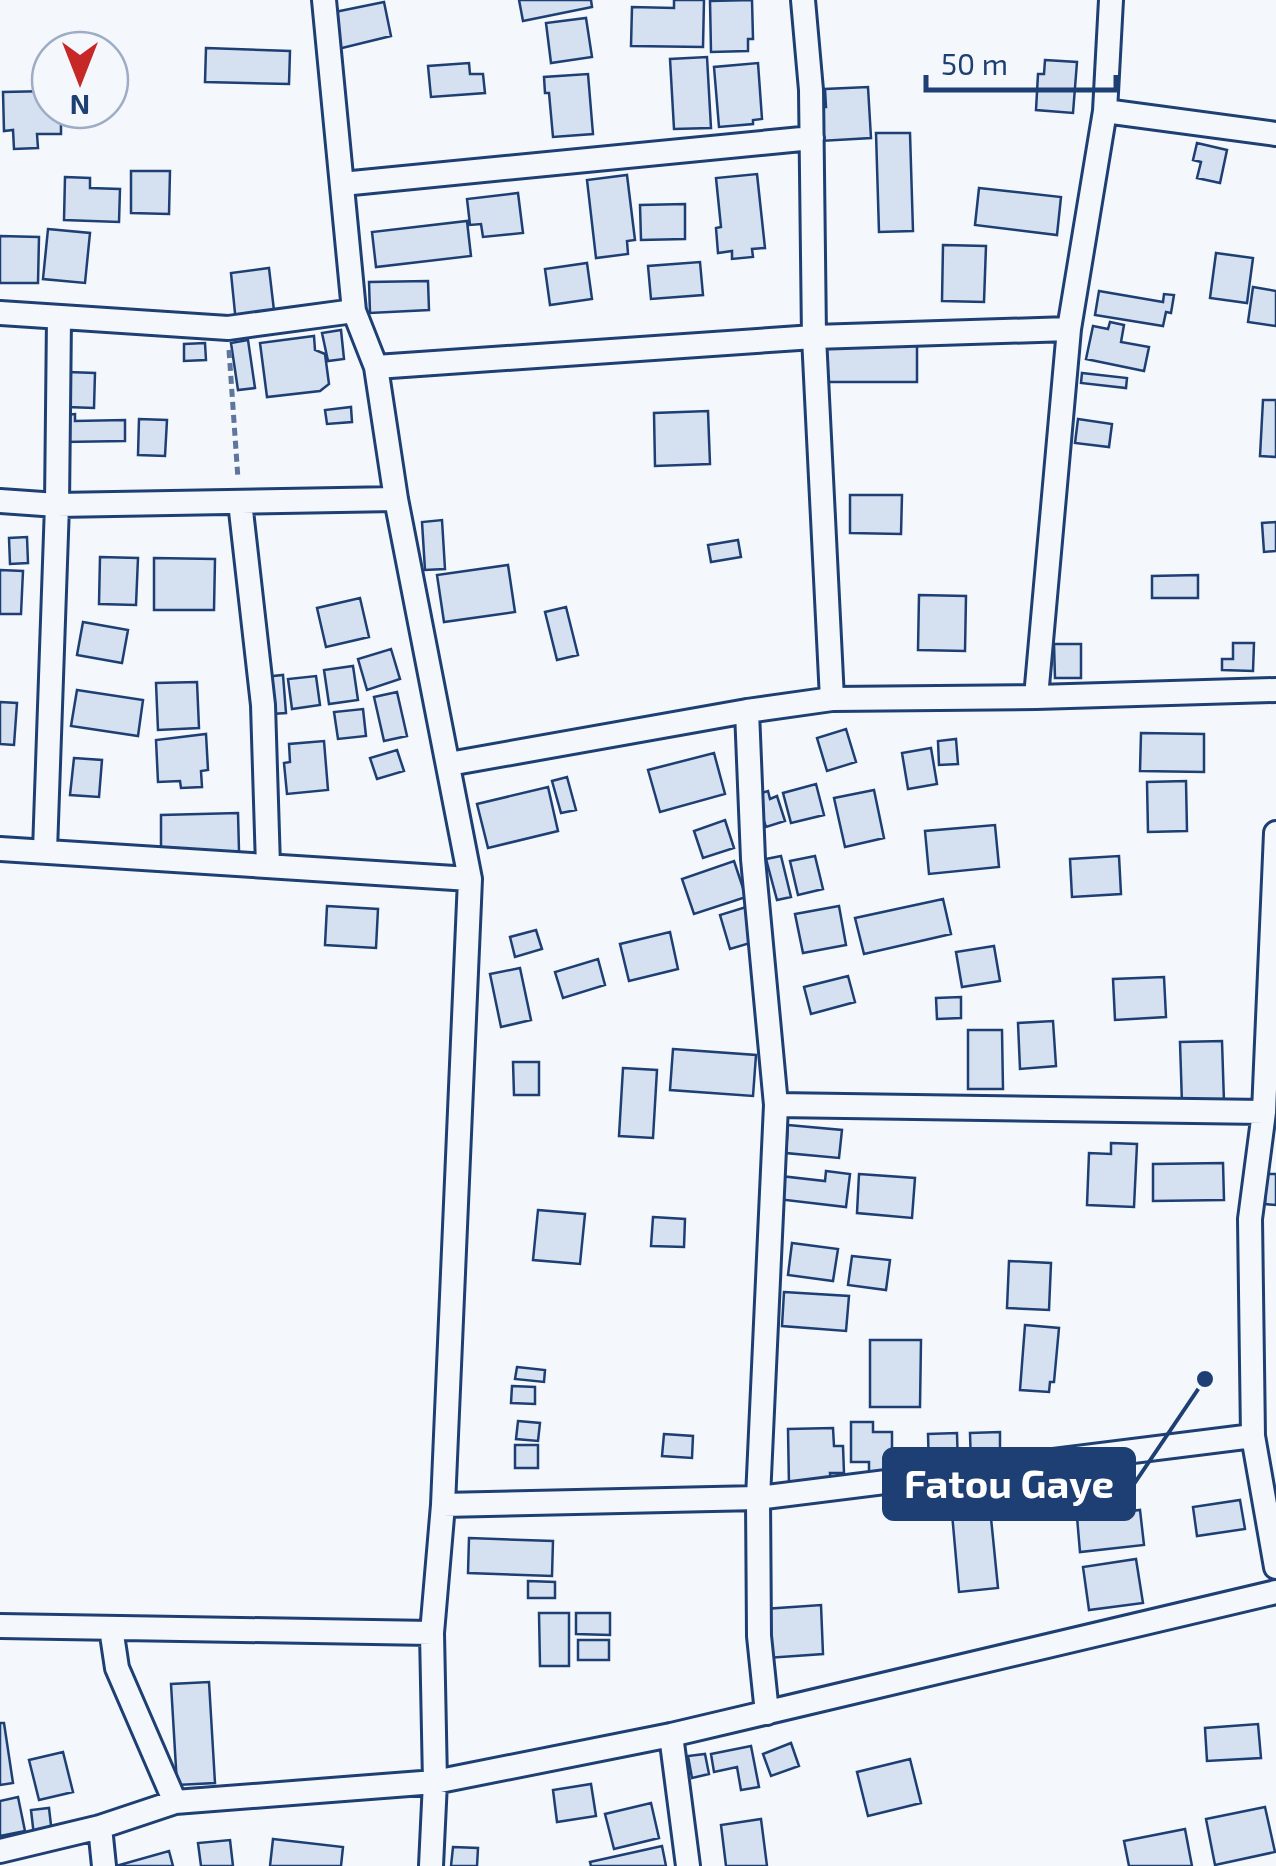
<svg xmlns="http://www.w3.org/2000/svg" width="1276" height="1866" font-family="'Exo 2',sans-serif">
<style>
.building{fill:#d5e0f0;stroke:#1d3f73;stroke-width:2.5}
.lines{fill:none;stroke-linecap:round;stroke-linejoin:round}
.street-casing{stroke:#1d3f73;stroke-width:28}
.path{stroke:#5e769c;stroke-width:5;stroke-dasharray:8 5;stroke-linecap:butt}
.street{stroke:#f4f7fb;stroke-width:22}
.leader{fill:none;stroke:#1d3f73;stroke-width:4}
.callout-dot{fill:#1d3f73;stroke:#f4f7fb;stroke-width:4}
.callout{fill:#1d3f73;stroke:#1d3f73;stroke-width:4}
.callout-label{font-size:40px;text-anchor:middle;font-weight:bold;fill:#fff}
</style>
<rect width="100%" height="100%" fill="#f4f7fb"/>
<!-- building -->
<path class="building" d="M519,0H591L592,7L523,21Z
M674,0H704L703,47L631,46L632,7L674,8Z
M752,0L753,39H748V51L711,52L710,1Z
M384,2L391,36L338,49L330,13Z
M586,18L592,57L551,63L546,23Z
M206,48L290,51L289,84L205,82Z
M707,57L711,128L674,129L670,59Z
M1045,60L1077,62L1073,113L1036,110L1038,74H1044Z
M469,63L470,74H483L485,93L431,97L428,66Z
M758,63L762,119L753,120V124L719,127L714,67Z
M588,74L593,134L553,137L549,93H545L544,77Z
M868,87L871,138L820,141L818,107H826L825,89Z
M50,91V110H61V134H37L38,148L14,149L13,130L4,131L3,92Z
M876,133H910L913,231L879,232Z
M1197,143L1227,150L1220,183L1197,178L1201,162L1193,160Z
M131,171H170L169,214L131,213Z
M757,174L765,248L752,249L753,257L732,259V251L718,253L716,228L721,227L716,178Z
M627,175L635,240L627,241L628,254L596,258L587,180Z
M65,177L90,178V188L120,189L119,222L64,220Z
M979,188L1061,197L1057,235L975,225Z
M518,193L523,233L483,237L481,224L470,225L467,199Z
M685,204V239L641,240L640,205Z
M467,221L471,256L376,267L372,232Z
M48,229L90,233L85,283L43,279Z
M0,236L39,237L38,283H0Z
M943,245L986,246L984,302L942,301Z
M1216,253L1253,258L1247,303L1210,298Z
M700,262L703,295L651,299L648,266Z
M587,263L592,299L550,305L545,269Z
M269,268L275,319L236,323L231,273Z
M428,281L429,310L370,313L369,282Z
M1253,287L1276,291V326L1248,322Z
M1099,291L1163,302L1164,294L1174,295L1171,313L1166,312L1163,326L1095,315Z
M1110,322L1124,325L1121,342L1149,347L1144,371L1086,359L1093,326L1108,329Z
M341,330L344,359L328,361L322,333Z
M314,336L315,350L325,354L329,384L320,391L267,397L260,343Z
M248,340L255,388L238,390L231,343Z
M827,340L917,344V382H827Z
M205,343L206,360L184,361V344Z
M68,372L95,373L94,408L67,407Z
M1082,373L1127,378L1126,388L1081,383Z
M1263,400H1276V457L1260,456Z
M351,407L352,422L327,424L325,410Z
M708,411L710,464L655,466L654,413Z
M75,414V421L125,420V441L63,442V415Z
M139,419L167,420L165,456L138,455Z
M1078,419L1112,424L1109,447L1075,443Z
M850,495H902L901,534L850,533Z
M442,520L445,569L425,570L422,522Z
M1276,522V551L1264,552L1262,523Z
M27,537L28,563L10,564L9,538Z
M738,540L741,557L711,562L708,545Z
M100,557L138,558L136,605L99,604Z
M154,558L215,559L214,610H154Z
M508,565L515,612L444,622L437,575Z
M0,570L23,571L21,614H0Z
M1198,575V598H1152V576Z
M919,595L966,596L965,651L918,650Z
M360,598L369,637L326,647L317,608Z
M566,607L578,655L557,660L545,612Z
M83,622L128,630L122,663L77,655Z
M1233,643H1254L1253,671L1222,670V659H1233Z
M1054,644H1081V678H1055Z
M391,649L400,679L367,690L358,659Z
M353,666L358,700L329,704L324,670Z
M283,675L286,713L256,715L254,678Z
M316,676L320,705L292,709L288,679Z
M197,682L199,728L158,730L156,683Z
M77,690L143,700L138,736L71,726Z
M397,692L407,736L384,741L374,697Z
M0,702L17,703L14,745L0,744Z
M363,709L366,736L338,739L334,712Z
M846,729L856,762L827,771L817,738Z
M1141,733L1204,734V772L1140,771Z
M206,734L208,770L201,771L202,787L181,788L180,781L158,782L156,740Z
M956,739L958,764L939,765L938,741Z
M324,741L328,790L287,794L284,763L290,762L289,744Z
M931,748L937,784L908,789L902,753Z
M397,750L404,771L377,779L370,758Z
M714,753L725,794L660,812L648,770Z
M74,758L102,760L99,797L70,795Z
M567,777L576,810L561,813L552,781Z
M1186,781L1187,831L1148,832L1147,782Z
M816,784L824,815L791,823L783,793Z
M548,787L558,831L488,848L477,804Z
M874,790L884,838L845,847L834,798Z
M768,791L770,799L777,796L785,821L766,827L755,795Z
M238,813L239,851L161,852V815Z
M725,820L734,848L703,858L694,831Z
M995,825L999,867L929,874L925,831Z
M781,856L791,897L777,900L766,859Z
M815,856L823,889L798,895L790,861Z
M1119,856L1121,894L1072,897L1070,859Z
M734,861L746,897L694,914L682,879Z
M943,899L951,934L864,954L855,918Z
M327,906L378,909L376,948L325,945Z
M839,906L846,945L803,953L795,914Z
M746,907L757,941L730,949L720,915Z
M536,930L542,949L515,957L510,937Z
M670,932L678,969L629,981L620,944Z
M994,946L1000,981L962,987L956,952Z
M598,959L605,985L563,998L555,972Z
M520,968L531,1020L501,1027L490,974Z
M848,976L855,1002L811,1014L804,987Z
M1164,977L1166,1017L1115,1020L1113,979Z
M961,997V1018L937,1019L936,998Z
M1053,1021L1056,1066L1020,1069L1018,1023Z
M968,1030H1002L1003,1089H968Z
M1222,1041L1224,1102L1182,1104L1180,1042Z
M673,1049L756,1055L753,1096L670,1090Z
M513,1062H539V1095H514Z
M623,1068L657,1070L653,1138L619,1136Z
M788,1125L842,1130L839,1158L786,1153Z
M1111,1143L1137,1144L1134,1207L1087,1205L1089,1153L1111,1154Z
M1223,1163L1224,1200L1153,1201V1164Z
M826,1171L850,1174L846,1207L777,1199L780,1176L825,1181Z
M859,1174L915,1178L912,1218L857,1213Z
M1266,1174H1276V1205L1265,1204Z
M538,1210L585,1214L580,1264L533,1260Z
M653,1217L685,1219L684,1247L651,1246Z
M792,1243L838,1249L833,1281L788,1275Z
M852,1256L890,1260L886,1290L848,1285Z
M1009,1261L1051,1263L1049,1310L1007,1308Z
M784,1292L849,1296L846,1331L782,1326Z
M1025,1325L1059,1328L1054,1382H1050L1049,1392L1020,1390Z
M870,1340H921L920,1407H870Z
M517,1367L545,1370L544,1382L515,1379Z
M512,1386L535,1387V1404L511,1403Z
M518,1421L540,1423L538,1441L516,1439Z
M851,1422H873V1432H892V1449H902V1472H869V1462H851Z
M833,1428L834,1446H843L844,1473H830L831,1485L789,1486L788,1429Z
M1000,1432V1464L971,1465L970,1433Z
M957,1433L958,1468L929,1469L928,1434Z
M664,1434L693,1436L692,1458L662,1456Z
M515,1445H538V1468H515Z
M989,1498L998,1588L959,1592L951,1502Z
M1240,1500L1245,1529L1197,1536L1193,1507Z
M1140,1510L1144,1545L1080,1552L1077,1517Z
M469,1538L553,1541L552,1576L468,1573Z
M1136,1559L1143,1603L1089,1610L1083,1567Z
M528,1581L555,1582V1598H528Z
M821,1605L823,1654L767,1658L764,1609Z
M539,1613H569V1666H540Z
M576,1613H610V1635L576,1634Z
M578,1640H609V1660H578Z
M209,1682L215,1783L177,1785L171,1684Z
M0,1723H4L13,1783L0,1785Z
M1258,1724L1261,1758L1207,1761L1205,1728Z
M791,1743L799,1766L771,1776L763,1754Z
M751,1746L759,1787L741,1790L737,1767L714,1772L711,1754Z
M63,1752L73,1792L39,1800L29,1760Z
M705,1754L709,1774L692,1778L688,1756Z
M910,1759L921,1803L868,1816L857,1772Z
M591,1784L596,1816L557,1822L553,1790Z
M18,1797L25,1831L0,1836V1801Z
M651,1803L659,1838L614,1849L605,1814Z
M1265,1807L1275,1852L1215,1865L1206,1819Z
M49,1808L52,1834L34,1836L31,1810Z
M761,1819L767,1866H726L721,1825Z
M1185,1829L1192,1866H1129L1124,1841Z
M273,1839L343,1847L341,1866H270Z
M230,1840L233,1866H201L198,1843Z
M662,1846L666,1866H591L590,1862Z
M453,1847L478,1848L477,1866H451Z
M169,1851L173,1866H116Z"/>
<g class="lines">
<defs>
<path id="street" d="M324,0L354,311L376,367L396,499L470,879L443,1505L432,1633L435,1782L431,1866
M803,0L811,90L814,337L832,699
M1105,111L1276,134
M342,184L812,138
M0,313L228,328L354,311
M376,367L814,337L1069,329
M0,501L57,505L396,499
M240,502L263,705L268,866
M1036,697L1069,329L1105,111L1111,0
M747,711L753,859L776,1105L758,1498L759,1636L767,1713
M449,764L747,711L832,699L1036,697L1276,690
M1276,833L1264,1112L1250,1219L1253,1436L1276,1567
M0,849L470,879
M45,851L57,505L59,317
M776,1105L1264,1112
M443,1505L758,1498L1253,1436
M0,1626L432,1633
M111,1628L117,1668L175,1802
M671,1735L688,1866
M100,1827L104,1866
M0,1851L100,1827L175,1802L435,1782L671,1735L1276,1592"/>
</defs>
<!-- street casing -->
<use href="#street" class="street-casing"/>
<!-- path -->
<path class="path" d="M229,350L238,479"/>
<!-- street -->
<use href="#street" class="street"/>
</g>
<!-- callouts -->
<path class="leader" d="M1205 1379L1134 1484"/>
<circle class="callout-dot" cx="1205" cy="1379" r="10"/>
<rect class="callout" x="884" y="1449" width="250" height="70" rx="10"/>
<g class="callout-label">
<text x="1009" y="1498">Fatou Gaye</text>
</g>
<!-- north arrow -->
<g transform="translate(80 80) rotate(180)"><circle r="48" fill="#f4f7fb" stroke="#9eadc5" stroke-width="2.5"/>
<path d="M0-8L18 38L0 25L-18 38Z" fill="#c62828"/>
<text y="-15" font-size="28" font-weight="bold" text-anchor="middle" fill="#1d3f73">N</text>
</g>
<!-- scale -->
<path d="M926 75v15h190v-15" fill="none" stroke="#1d3f73" stroke-width="5"/>
<text x="941" y="75" font-size="30" fill="#1d3f73" stroke="#f4f7fb" stroke-width="8" paint-order="stroke">50 m</text>
</svg>
